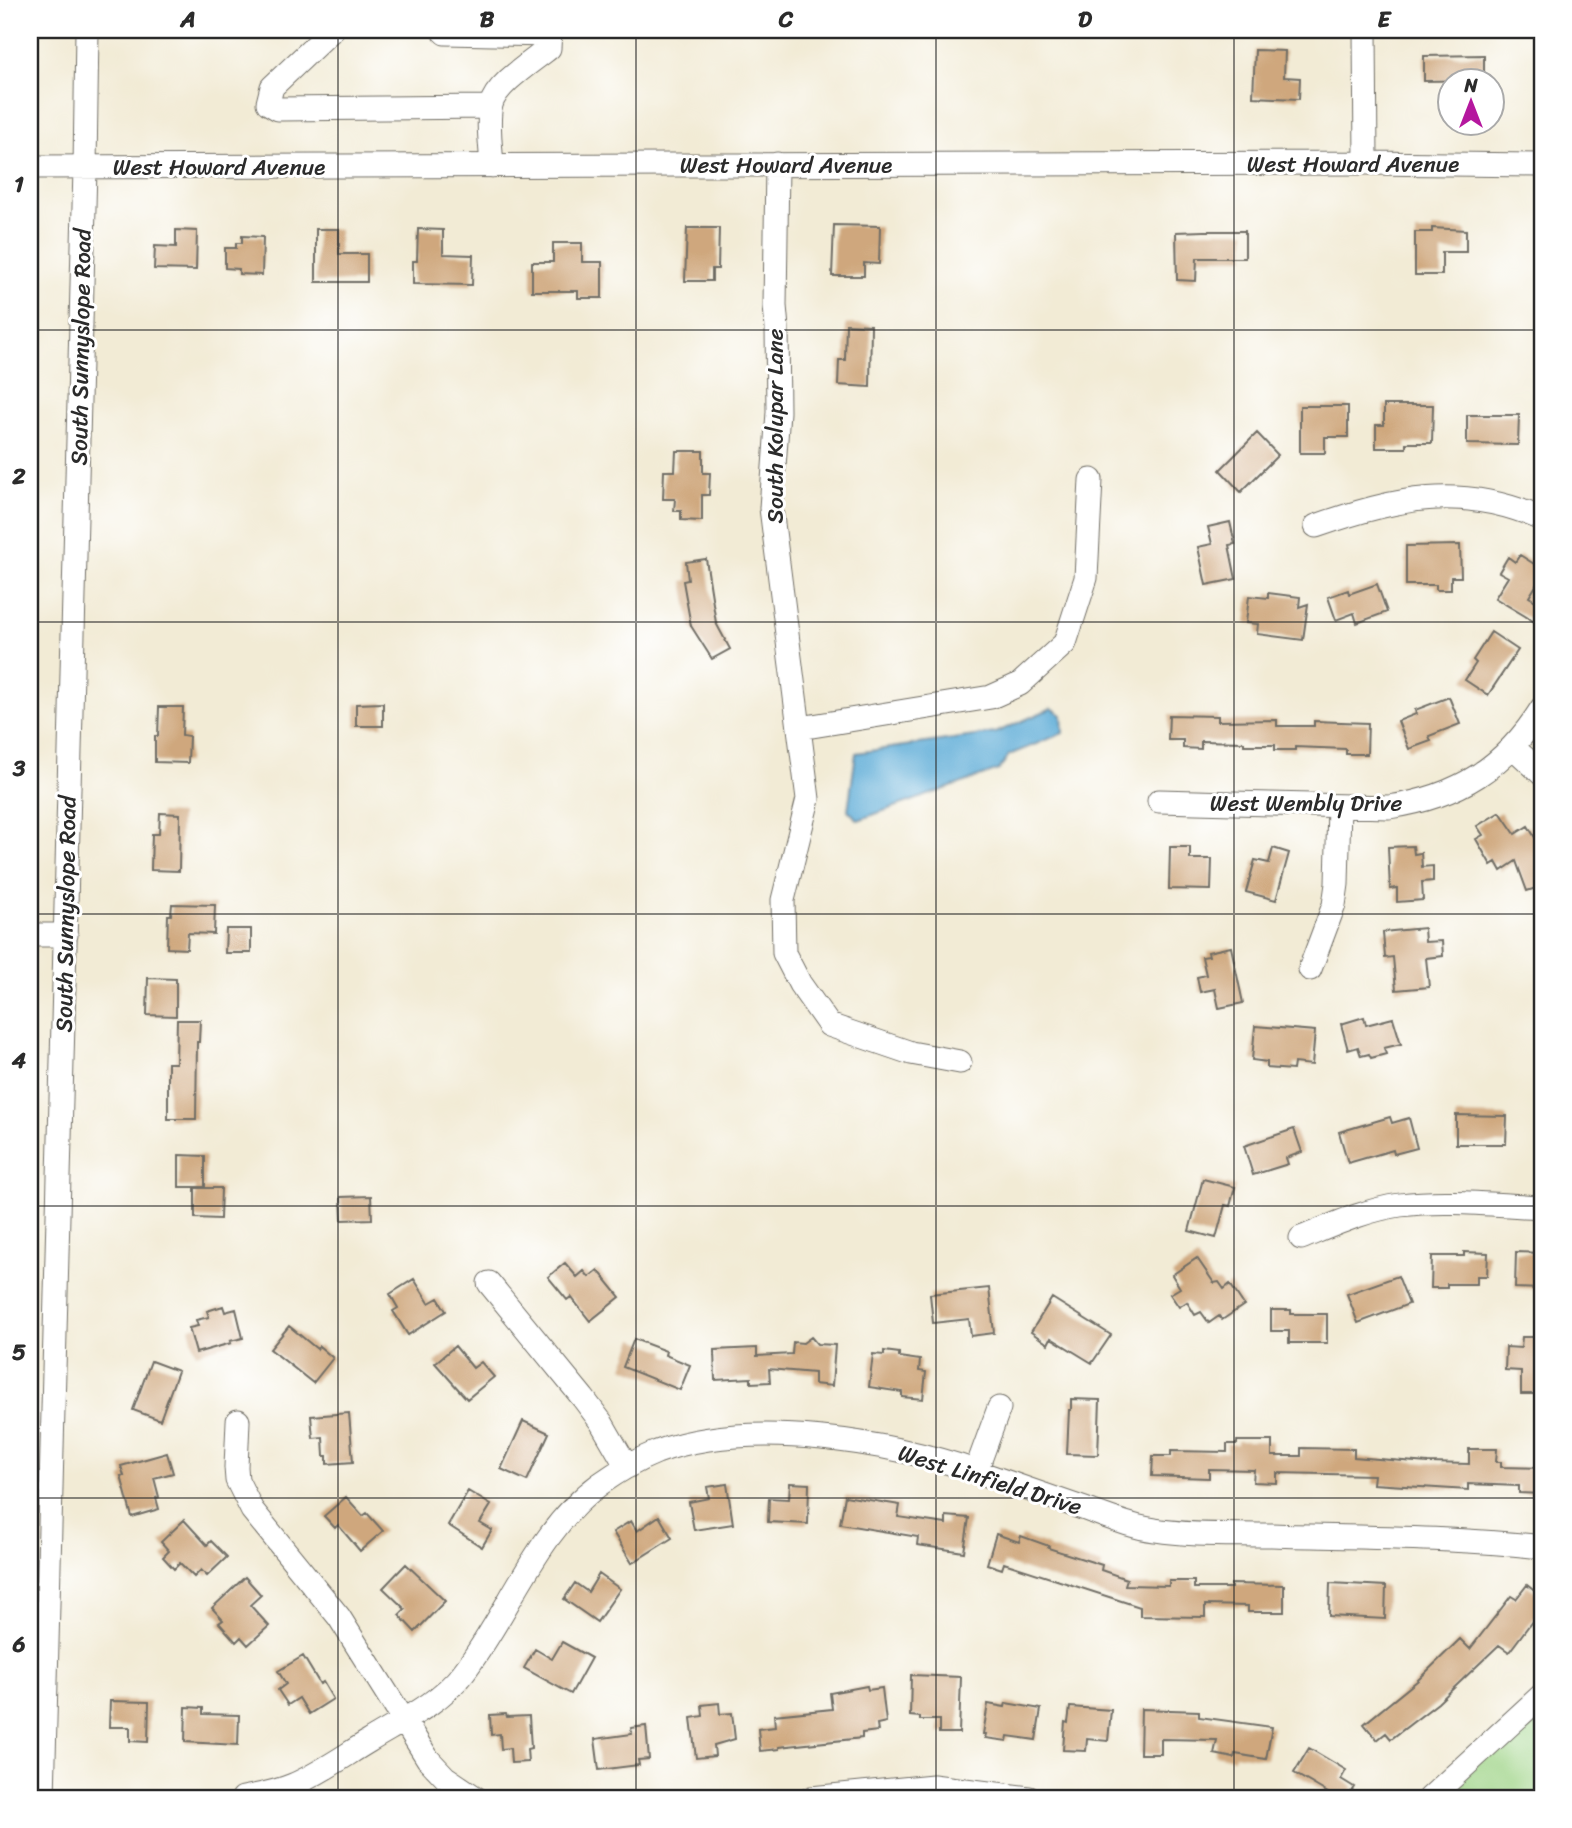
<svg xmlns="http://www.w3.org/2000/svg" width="1572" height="1828" font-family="Sriracha,sans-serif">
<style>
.green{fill:#9dd385;stroke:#647f58;stroke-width:2}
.water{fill:#5babd6;stroke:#436b80;stroke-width:2}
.building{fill:#cfa77d}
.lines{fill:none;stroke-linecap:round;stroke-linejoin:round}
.minor-casing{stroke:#716e66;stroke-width:25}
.minor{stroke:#fff;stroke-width:23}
.grid{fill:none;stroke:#2b2b2b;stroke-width:2;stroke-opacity:0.55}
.labels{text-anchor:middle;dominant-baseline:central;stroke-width:6;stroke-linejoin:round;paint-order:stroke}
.street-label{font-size:23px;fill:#2b2b2b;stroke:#fff}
.neatline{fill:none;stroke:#2b2b2b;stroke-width:2.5}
.grid-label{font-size:23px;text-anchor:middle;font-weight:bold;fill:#2b2b2b}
</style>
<rect width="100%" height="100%" fill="#fff"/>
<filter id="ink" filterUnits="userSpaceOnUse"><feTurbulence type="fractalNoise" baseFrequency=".0143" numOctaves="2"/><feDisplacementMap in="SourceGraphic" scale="14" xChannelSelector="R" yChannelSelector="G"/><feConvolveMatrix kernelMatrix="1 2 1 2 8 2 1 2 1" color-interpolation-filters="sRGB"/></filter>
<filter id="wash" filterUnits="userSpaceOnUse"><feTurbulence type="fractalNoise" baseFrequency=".00686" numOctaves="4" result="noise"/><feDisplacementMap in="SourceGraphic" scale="28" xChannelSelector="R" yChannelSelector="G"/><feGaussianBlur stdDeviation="1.57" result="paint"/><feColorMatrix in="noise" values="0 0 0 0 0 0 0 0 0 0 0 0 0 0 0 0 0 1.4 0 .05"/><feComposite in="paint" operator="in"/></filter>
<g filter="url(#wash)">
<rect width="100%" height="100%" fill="#f2ebd5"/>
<!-- green -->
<path class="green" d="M1542,1695V1798H1430Z"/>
<!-- water -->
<path class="water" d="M1052,708L1062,715L1063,733L1009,755L999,770L858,820L848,810L856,753L995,733Z"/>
<g id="blocks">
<!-- building -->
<path class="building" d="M1255,50L1285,51L1284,77L1300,78L1299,99L1253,97Z
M1484,55V80L1424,81V56Z
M834,225L880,226L879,264L864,263V276H832Z
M687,228H719L718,269H712V281H685Z
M1432,228L1466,230V252H1442V275H1415V232H1432Z
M316,229H339V254H367V282H316Z
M418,229L443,230V254L473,255L472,285L413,284V261H417Z
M176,230L197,231L196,270L154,269L155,246L176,247Z
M1204,231H1245V258H1197L1196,281L1177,280L1176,232Z
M242,236L263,237L262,275L239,274V269L225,268V248H236V243H242Z
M553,243H582V262H602V298H578V291H532V262H553Z
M846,324L871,325L870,387L838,385L839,360H845Z
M1384,405H1433L1432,443H1406V448H1376V425H1384Z
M1300,406H1348V437H1325V453H1300Z
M1467,415H1519L1518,445L1467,444Z
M1257,433L1278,455L1241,492L1220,470Z
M676,451H703V473H710L709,495H702V521L681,520V511H674L675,499H663L664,471H675Z
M1230,522L1235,544L1229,545L1236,579L1206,585L1198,547L1212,544L1208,527Z
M1460,545L1461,577H1451V590H1436V585H1406V546Z
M1520,555L1542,569V576L1529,597L1542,605V610L1535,622L1495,598L1508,577L1499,572L1508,557L1515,562Z
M706,559L716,623L730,649L712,659L691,626L683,581L688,580L686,562Z
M1377,584L1387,612L1357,623L1354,613L1336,620L1328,597L1348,590L1349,594Z
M1268,593L1300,597L1299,607L1308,604L1303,640L1257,634L1258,624L1246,623L1249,596L1268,598Z
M1491,632L1518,650L1488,695L1465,680L1476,663L1473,660Z
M1449,697L1460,724L1429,736L1431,741L1409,749L1398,721L1416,714L1415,710Z
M383,703V726H356V704Z
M159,707H183L182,735L189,736L188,763L155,762V736H158Z
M1169,715L1218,716V721L1277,720V726H1314V721L1368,723L1367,754H1346V749L1295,747V750H1275V745H1244V742L1201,741V749L1183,748V740H1168Z
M1500,812L1515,834L1528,826L1542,849V886L1527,891L1516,861L1501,871L1496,862L1491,865L1476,839L1483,835L1477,826Z
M160,813L180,814L179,871L151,870L152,834H159Z
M1413,846L1414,854L1421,853L1422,867L1433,866V881L1422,882L1423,900L1397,902V888L1390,889L1388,847Z
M1170,847H1190V859H1212L1211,890L1169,889Z
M1273,848L1289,853L1276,900L1246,892L1255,860L1269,863Z
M172,904L215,905L214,934L188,933L187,949L167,948L168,915H171Z
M1424,928L1425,942L1442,941L1443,956L1426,958L1429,987L1396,990L1393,957L1385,958L1383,932Z
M226,929H251V953H225Z
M1231,947L1243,1003L1219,1008L1215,989L1200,992L1197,977L1206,975L1202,957L1209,956L1208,952Z
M148,978L176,979V1016L147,1015Z
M1364,1017L1366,1025L1393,1018L1401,1044L1384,1048L1386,1054L1371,1058L1369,1054L1361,1056L1358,1047L1348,1050L1341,1024Z
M177,1020H200L199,1042H197L196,1119H168V1063H176Z
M1255,1026L1315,1031L1312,1065L1294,1063L1293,1070L1267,1068V1062L1252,1060Z
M1456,1115L1507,1116L1506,1144H1456Z
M1390,1117L1392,1123L1409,1118L1417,1148L1394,1154L1393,1150L1348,1163L1339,1132Z
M1294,1129L1302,1152L1286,1158L1288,1164L1253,1175L1244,1146Z
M179,1155L205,1156V1187H179Z
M1203,1179L1235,1187L1230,1206L1225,1205L1216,1238L1189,1231Z
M195,1188H221L220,1219L195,1218Z
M371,1196L372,1219L342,1220L341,1197Z
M1464,1252L1488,1253L1487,1276H1477V1284H1447V1288H1431L1432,1256H1464Z
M1516,1252L1542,1253V1289L1515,1288Z
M1197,1258L1214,1283L1219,1282L1224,1289L1230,1284L1244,1305L1222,1320L1219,1316L1209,1323L1201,1312L1195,1315L1187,1302L1179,1307L1170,1294L1180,1288L1172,1275Z
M565,1263L577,1277L584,1271L589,1277L598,1270L620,1297L590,1321L571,1297L567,1300L548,1277Z
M1398,1276L1409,1304L1358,1323L1347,1294Z
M414,1279L429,1303L438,1298L446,1311L408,1335L393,1311L398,1308L390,1294Z
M989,1288L994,1333L971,1336L969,1319L933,1323L930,1294Z
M1052,1298L1111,1335L1092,1363L1051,1338L1048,1344L1031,1332Z
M223,1306L225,1312L236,1309L243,1338L230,1341L231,1343L196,1353L189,1328L198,1326L196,1320L209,1317L207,1311Z
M1271,1310H1291V1314H1327V1343H1289V1331H1271Z
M289,1326L317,1349L319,1346L333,1358L313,1383L270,1349Z
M811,1337L817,1344L835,1345L832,1386L814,1384V1373L769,1369L770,1382L751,1383V1378L715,1380L714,1350L757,1348V1356L792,1354L793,1342L803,1343Z
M1522,1337H1542V1394H1521V1371L1505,1370L1506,1347L1521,1348Z
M634,1339L666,1351L665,1355L690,1365L680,1390L623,1367Z
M455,1346L473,1368L481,1362L494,1377L467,1399L435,1363Z
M884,1351L899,1353V1357L920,1360L919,1371L926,1372L923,1399L902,1397V1392L869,1387L873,1354L884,1355Z
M151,1361L178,1371L160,1420L133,1410Z
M1071,1399L1100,1400L1098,1455L1067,1454L1069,1410H1071Z
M349,1413L353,1462L327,1464V1456H324L323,1437L313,1438L311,1416Z
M523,1421L549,1433L527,1481L501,1469Z
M1237,1441H1272V1456H1301V1448L1354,1449V1457L1428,1463L1469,1464V1449H1497L1496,1462H1501V1467L1542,1468V1494L1519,1493V1486L1468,1484V1490L1373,1484L1374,1475L1277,1473V1483L1253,1482L1254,1470L1209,1469V1478L1152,1476L1153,1456H1171V1451L1227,1452V1444H1237Z
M167,1453L173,1473L154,1478L159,1497L156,1498L159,1509L132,1517L121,1476H124L121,1466Z
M790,1483L809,1484L808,1524L768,1522L769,1498L789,1499Z
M727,1484L733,1524L694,1530L689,1502L709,1498L707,1487Z
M468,1491L491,1505L480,1523L492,1530L482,1547L448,1525Z
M845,1496L900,1505L898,1517L946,1524V1516L969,1518L964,1552L917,1545L918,1537L840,1524Z
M346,1497L363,1516L367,1513L383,1531L360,1551L338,1525L335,1528L324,1516Z
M659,1516L672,1538L632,1563L613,1532L631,1521L637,1531Z
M184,1520L207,1545L211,1541L227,1557L207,1576L201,1570L194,1577L180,1563L174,1569L163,1557L169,1551L161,1542Z
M996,1534L1019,1542L1021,1536L1049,1546L1048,1548L1102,1565L1101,1570L1127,1579L1125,1585L1169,1586V1581H1194V1588H1231V1584L1284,1585V1612H1248V1606L1205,1605V1617L1140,1616V1607L1004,1563L1002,1569L987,1564Z
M406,1564L445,1601L415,1632L399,1615L405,1609L383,1588Z
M599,1574L620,1589L597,1622L564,1599L575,1583L588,1592Z
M245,1577L261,1595L250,1605L269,1626L248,1645L241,1637L236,1642L219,1623L223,1620L212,1608Z
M1330,1583L1386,1586L1385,1619L1329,1616Z
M1527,1585L1542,1597V1608L1509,1652L1499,1645L1438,1703L1391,1739L1386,1733L1377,1740L1364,1724L1417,1681L1460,1639L1470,1649L1511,1596L1516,1599Z
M562,1642L591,1658L571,1694L524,1668L535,1649L552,1659Z
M303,1656L320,1684L323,1682L333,1699L309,1714L299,1698L288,1705L278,1690L286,1684L278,1671Z
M911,1675L961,1677L959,1733H939V1720H920V1717L910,1716Z
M867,1686L868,1690L882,1688L886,1722L877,1724L878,1731L862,1733V1738L779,1747V1749L760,1751L758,1729L775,1727L774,1715L832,1709L830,1693Z
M110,1701L149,1702L148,1742L130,1741V1727H109Z
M719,1703L720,1714L732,1713L735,1739L714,1745L715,1756L696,1758L691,1718L703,1716L702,1705Z
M1006,1703L1041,1709L1036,1740L1008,1736L1007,1741L985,1738L986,1734H983L988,1704L1005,1707Z
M186,1707L203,1708V1714L239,1715L238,1745L185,1742Z
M1070,1707L1111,1710L1108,1741L1087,1739L1086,1751L1063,1750L1065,1722L1068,1723Z
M1141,1709L1199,1711V1717L1272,1727L1266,1759L1235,1754L1234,1758L1214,1754L1217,1740L1161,1739V1754H1140Z
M506,1714L507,1717L529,1716L531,1748L527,1749L528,1762L511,1763L510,1748L501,1749L500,1734L491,1735L490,1715Z
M646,1726L649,1759L638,1760L639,1765L599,1770L595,1739L632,1734L631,1728Z
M1309,1748L1346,1770L1341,1779L1354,1787L1347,1798H1325L1328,1793L1294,1773Z"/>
</g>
</g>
<g filter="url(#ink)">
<use href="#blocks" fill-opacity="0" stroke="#716e66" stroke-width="2"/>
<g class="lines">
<defs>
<path id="minor" d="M332,30L272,87L268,103L278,109L490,107
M442,30L445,33L550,35
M1365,30L1366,163
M777,164L775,306L777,328L778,412L771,508L808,799L783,900L784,953L800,984L829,1025L911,1053L960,1062
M492,166C491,147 487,123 491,105C496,84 532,62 549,48L550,30
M30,167L1366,163L1542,165
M1316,526C1395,498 1461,483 1542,519
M800,728L991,697L1020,684L1065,643L1086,578L1091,480
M1513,747L1542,774
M1159,801L1389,807C1458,797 1505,767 1542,708
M30,935H66
M1310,969L1334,905L1337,884L1339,806
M1301,1238C1333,1225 1365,1210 1400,1205C1446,1199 1496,1205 1542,1207
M489,1283L583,1398L601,1422L627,1467
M238,1421L236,1467L237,1480L252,1510L339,1617L428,1759L445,1777L476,1798
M976,1471L999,1408
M43,1798L85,168L87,30
M243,1798C260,1795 277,1792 293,1785C319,1774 344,1756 369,1741C400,1722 440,1703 463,1673C510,1612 536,1531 600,1484C617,1472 637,1460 657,1452C750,1418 889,1441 981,1473C1016,1485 1050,1497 1085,1509C1108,1517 1131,1527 1155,1530C1193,1536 1233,1534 1272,1535C1362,1538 1453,1537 1542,1547
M811,1798L933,1786L1029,1798
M1430,1798L1542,1695"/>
</defs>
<!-- minor casing -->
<use href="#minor" class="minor-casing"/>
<!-- minor -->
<use href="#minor" class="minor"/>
</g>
</g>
<!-- grid -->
<path class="grid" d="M338,30V1798M636,30V1798M936,30V1798M1234,30V1798M30,330H1542M30,622H1542M30,914H1542M30,1206H1542M30,1498H1542"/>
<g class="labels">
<!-- street labels -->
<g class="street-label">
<text x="1353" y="164">West Howard Avenue</text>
<text x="786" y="165">West Howard Avenue</text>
<text x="219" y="167">West Howard Avenue</text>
<text transform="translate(81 347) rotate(-89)">South Sunnyslope Road</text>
<text transform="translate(775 426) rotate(-90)">South Kolupar Lane</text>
<text x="1306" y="803">West Wembly Drive</text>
<text transform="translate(66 914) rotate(-89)">South Sunnyslope Road</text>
<text transform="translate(990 1480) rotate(17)">West Linfield Drive</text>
</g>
</g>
<!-- margin -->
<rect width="1572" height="1828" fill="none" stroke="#fff" stroke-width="77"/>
<!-- north arrow -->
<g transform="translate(1471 102)"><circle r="33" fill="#ffffff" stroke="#aaaaaa" stroke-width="2"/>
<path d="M0-5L12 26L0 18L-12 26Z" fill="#b5179e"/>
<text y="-10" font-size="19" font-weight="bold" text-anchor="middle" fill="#2b2b2b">N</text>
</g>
<rect x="38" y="38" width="1496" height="1752" class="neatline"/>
<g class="grid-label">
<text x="188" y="27">A</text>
<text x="487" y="27">B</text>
<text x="786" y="27">C</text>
<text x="1085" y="27">D</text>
<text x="1384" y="27">E</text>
<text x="19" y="192">1</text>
<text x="19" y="484">2</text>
<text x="19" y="776">3</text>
<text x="19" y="1068">4</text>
<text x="19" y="1360">5</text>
<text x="19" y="1652">6</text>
</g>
</svg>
